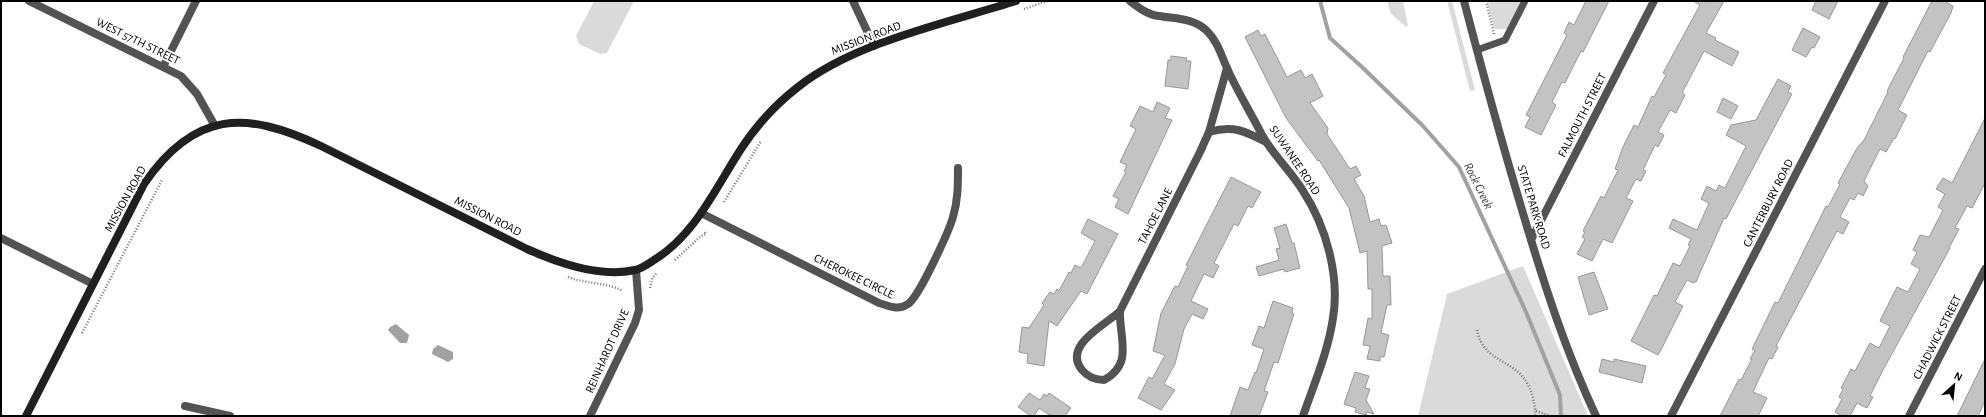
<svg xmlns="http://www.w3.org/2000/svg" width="1986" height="417" font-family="'Alegreya Sans',sans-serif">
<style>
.green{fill:#dadada}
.water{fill:#a1a1a1}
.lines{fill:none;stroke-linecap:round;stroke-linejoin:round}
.stream{stroke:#a1a1a1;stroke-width:4}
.building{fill:#c3c3c3;stroke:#979797}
.path{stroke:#757575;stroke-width:2.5;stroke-dasharray:1 2;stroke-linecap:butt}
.lane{stroke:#535353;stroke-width:7}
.street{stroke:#535353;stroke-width:8}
.secondary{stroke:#202020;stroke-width:8}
.labels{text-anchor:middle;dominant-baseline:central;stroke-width:4;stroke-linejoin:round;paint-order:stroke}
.street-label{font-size:12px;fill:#000;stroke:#fff}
.water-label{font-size:13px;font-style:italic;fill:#424242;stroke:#fff}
</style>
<rect width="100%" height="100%" fill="#fff"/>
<!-- green -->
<path class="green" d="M594,1H634L607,53L600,54L579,44L576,36Z
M1387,1H1403L1408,26H1405L1391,14Z
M1447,1H1452L1475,90L1470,91Z
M1487,1H1522L1507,29H1494Z
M1523,266L1588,416H1418L1447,294Z"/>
<!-- water -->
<path class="water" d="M396,324L409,335L407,343H400L388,330L390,327Z
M438,345L453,352V359L448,362L432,354L433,349Z"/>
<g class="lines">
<!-- stream -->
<path class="stream" d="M1320,1L1330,38L1363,68L1423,126L1459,167L1526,312L1560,395L1561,416"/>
</g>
<!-- building -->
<path class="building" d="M1586,1H1609L1583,52L1581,51L1565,83L1562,82L1552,102L1556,105L1541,135L1525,127L1530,117L1526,115L1567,35L1564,33L1569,22L1574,25Z
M1693,1H1724L1706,33L1716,38L1715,40L1739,52L1732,66L1704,51L1682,93L1685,95L1676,113L1670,110L1658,132L1664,135L1658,147L1655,145L1643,170L1646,171L1641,181L1636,179L1626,198L1633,201L1612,243L1603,239L1592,261L1577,254L1585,239L1582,237L1585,232L1583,231L1601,196L1604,198L1618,170L1615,169L1623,147L1634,125L1638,127L1652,96L1654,97L1666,75L1663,73L1700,5Z
M1816,1H1838L1829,19L1812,10Z
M1932,1H1944L1953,6L1951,13L1930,52L1928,51L1898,110L1907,115L1895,139L1894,138L1886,152L1880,149L1864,181L1868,186L1863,196L1858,193L1854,200L1850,198L1840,217L1849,222L1843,234L1837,231L1776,346L1778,347L1772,359L1769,358L1758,381L1753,392L1767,398L1758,416H1720L1739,379L1741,380L1752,359H1750L1755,350L1752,349L1775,302L1778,303L1826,206L1828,207L1840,184L1838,183L1857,148L1864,140L1888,92L1887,91L1904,58L1903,57Z
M1803,28L1820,37L1814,48L1812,47L1806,57L1792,50Z
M1258,30L1261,36L1265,34L1287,77L1301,70L1305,78L1312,74L1323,96L1310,103L1328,128L1327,134L1350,169L1356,166L1361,175L1354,179L1364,196L1370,222L1379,219L1381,226L1386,225L1392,243L1382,246L1383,276H1390L1391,305H1387L1381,333L1389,335L1384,357H1380V361L1367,359L1370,346L1363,345L1368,318L1372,319V289H1368L1367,251L1360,253L1349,208L1319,160L1318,161L1286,118L1245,37Z
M1171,56L1187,58L1186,61H1191L1188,89L1165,86L1168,60H1171Z
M1778,79L1791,86L1788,92L1792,94L1726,219L1724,218L1696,282H1694L1693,283L1687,280L1675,302L1683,306L1661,350L1658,355L1631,341L1654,295L1657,296L1673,263L1680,266L1690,246L1688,245L1691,239L1669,228L1673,219L1697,230L1709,203L1701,199L1707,186L1716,191L1719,185L1725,188L1746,146L1726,135L1731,125L1756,120Z
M1723,98L1738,106L1731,119L1717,112Z
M1157,102L1170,108L1165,118L1172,120L1128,214L1115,207L1119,199L1113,196L1126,172L1124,171L1127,165L1120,162L1136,129L1130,126L1140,106L1153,112Z
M1985,118V183L1972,208L1967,206L1955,228L1959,229L1949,248H1950L1883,370L1870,396L1873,397L1867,408L1857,403L1850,416H1842L1835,412L1842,399L1839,397L1843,389L1841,388L1851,369L1855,371L1870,343L1879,348L1890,326L1880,321L1897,287L1908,292L1920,269L1911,264L1917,252L1913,250L1920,235L1929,237L1943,210L1938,207L1945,194L1936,189L1943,178L1952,183Z
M1231,177L1261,192L1252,208L1248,206L1238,226L1234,224L1232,228L1214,263L1219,266L1213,278L1204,274L1191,301L1208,309L1203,319L1192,314L1184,329L1175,364L1164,384L1175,390L1161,410L1138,398L1149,377L1152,379L1165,355L1153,351L1161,313L1175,286L1178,287L1188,266L1186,265Z
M1088,219L1118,234L1087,294L1081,291L1057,326L1049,321L1044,366L1027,363L1028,354L1019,352L1022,327L1029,328L1044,305L1042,303L1050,292L1054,294L1057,289L1059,291L1069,272L1071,273L1075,265L1081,268L1095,241L1081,233Z
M1286,224L1292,243H1294L1300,268L1285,272L1284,269L1259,276L1256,267L1279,260L1276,249L1280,248L1274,228Z
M1594,272L1608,309L1589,315L1578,277Z
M1273,301L1293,308L1292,313L1294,314L1278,363L1274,362L1264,391L1268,392L1259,416H1230L1240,387L1248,390L1255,372L1256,373L1264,349L1252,345L1259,326L1264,328Z
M1602,359L1614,362V359L1646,366L1642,383L1599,372Z
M1985,359V401L1978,416H1957Z
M1355,372L1369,376L1365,388L1370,389L1366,400L1374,414L1367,412L1366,415L1355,412L1356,408L1344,404Z
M1029,393L1040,400L1044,394L1047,396L1049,393L1071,408L1065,416H1051L1039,408L1034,416H1031L1018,407Z"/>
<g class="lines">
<!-- path -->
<path class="path" d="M1486,1L1494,34
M1024,9L1047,1
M724,202L761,141
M675,260L701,236L706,234L704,231
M568,277C586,284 606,282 623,291
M650,288L652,279L657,272
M1477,330C1478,334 1479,339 1481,342C1494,366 1524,361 1533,398C1534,404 1536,410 1535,416
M82,333L162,180
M1536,411L1550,416"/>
<!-- lane -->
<path class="lane" d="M1477,50L1505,40L1525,1"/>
<!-- street -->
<path class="street" d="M29,1L181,76L197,94L215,126
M853,1L874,46
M1130,1C1139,8 1148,15 1159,16C1176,19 1194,18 1207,31C1218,42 1221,55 1227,68C1237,91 1251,113 1262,135C1273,155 1291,171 1303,191C1326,226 1340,276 1333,318C1328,352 1314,384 1303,416
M1464,1C1483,74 1503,147 1525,220C1545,287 1566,352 1596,416
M163,67L196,1
M1209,132C1233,125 1245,131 1266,142
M701,213L879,303C889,306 898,311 908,304C919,297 949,231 953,217C958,200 958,185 958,168
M1,238L93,284
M1531,240L1654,1
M1120,311C1106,325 1062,345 1082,370C1088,377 1095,380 1104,380C1134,364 1119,338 1120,311L1200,152L1209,132L1227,68
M185,406L230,416
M590,416L635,323L639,310L636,270
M1671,416L1885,1
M1909,416L1985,269"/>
<!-- secondary -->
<path class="secondary" d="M26,416L144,184C194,111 245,110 321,146L527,249C558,263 600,278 635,270C641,269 648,264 654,260C695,235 715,189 741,149C756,126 776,104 798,87C855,42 947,23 1016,1"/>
</g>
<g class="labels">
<!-- street labels -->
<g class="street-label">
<text transform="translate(866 38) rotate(-21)">MISSION ROAD</text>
<text transform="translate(138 41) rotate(26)">WEST 57TH STREET</text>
<text transform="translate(1582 115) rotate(-63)">FALMOUTH STREET</text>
<text transform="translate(1295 160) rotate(56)">SUWANEE ROAD</text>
<text transform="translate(125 199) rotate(-61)">MISSION ROAD</text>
<text transform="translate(1768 203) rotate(-63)">CANTERBURY ROAD</text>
<text transform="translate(1534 207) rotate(73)">STATE PARK ROAD</text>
<text transform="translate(488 216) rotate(27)">MISSION ROAD</text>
<text transform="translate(1155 216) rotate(-63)">TAHOE LANE</text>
<text transform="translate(854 276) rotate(26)">CHEROKEE CIRCLE</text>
<text transform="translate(1937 337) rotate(-63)">CHADWICK STREET</text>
<text transform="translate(607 351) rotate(-66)">REINHARDT DRIVE</text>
</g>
<!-- water labels -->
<g class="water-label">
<text transform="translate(1478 186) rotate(63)">Rock Creek</text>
</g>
</g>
<!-- border -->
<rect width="1986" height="417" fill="none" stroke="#000000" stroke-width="4"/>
<!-- north arrow -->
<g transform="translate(1954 385) rotate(27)" stroke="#ffffff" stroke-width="3" paint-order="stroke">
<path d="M0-3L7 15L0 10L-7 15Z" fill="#000000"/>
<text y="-6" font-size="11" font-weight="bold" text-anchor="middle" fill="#000000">N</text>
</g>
</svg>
